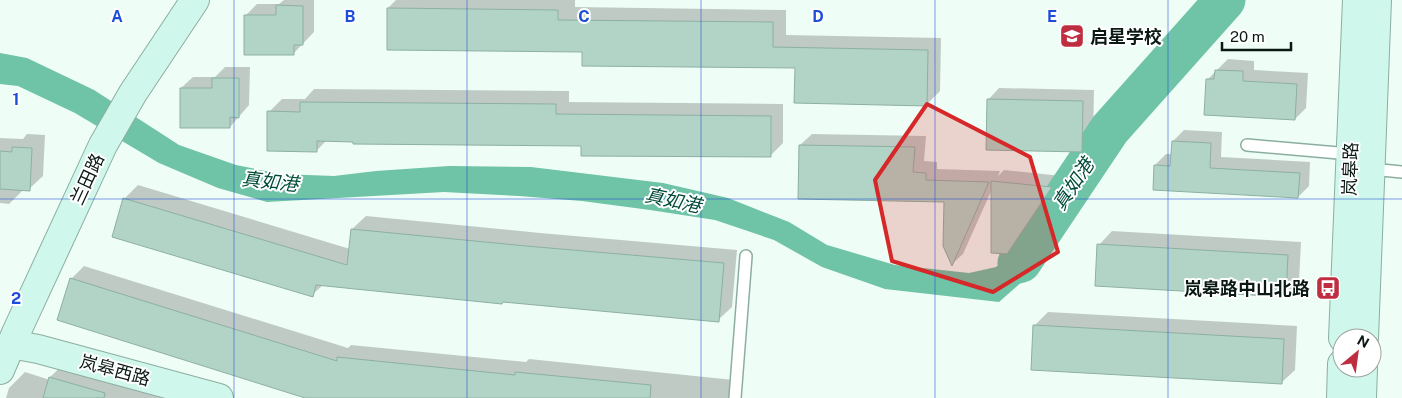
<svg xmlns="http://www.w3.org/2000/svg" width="1402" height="398" font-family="'Public Sans','Noto Sans SC',sans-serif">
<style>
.water{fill:#6fc3a6}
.shadow{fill:#0003}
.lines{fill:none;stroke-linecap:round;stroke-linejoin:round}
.river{stroke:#6fc3a6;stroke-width:41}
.building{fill:#b1d4c6;stroke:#8db0a3}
.lane-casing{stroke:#8caea1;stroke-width:14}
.secondary-casing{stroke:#8caea1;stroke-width:30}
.lane{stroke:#fff;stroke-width:11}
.secondary{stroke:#d0f7eb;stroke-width:28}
.marked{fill:#d62828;fill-opacity:0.2;stroke:#d62828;stroke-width:4;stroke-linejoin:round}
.grid{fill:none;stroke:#1d4ed8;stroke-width:1;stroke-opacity:0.55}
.labels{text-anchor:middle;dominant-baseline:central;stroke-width:4;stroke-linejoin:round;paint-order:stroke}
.poi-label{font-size:18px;font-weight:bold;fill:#0b1914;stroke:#fff;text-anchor:start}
.street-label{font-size:18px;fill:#0b1914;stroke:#fff}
.water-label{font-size:19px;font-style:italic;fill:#004b38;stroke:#fff}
.grid-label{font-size:16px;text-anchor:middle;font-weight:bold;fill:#1d4ed8;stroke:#fff;stroke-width:4;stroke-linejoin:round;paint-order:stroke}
</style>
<rect width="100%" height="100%" fill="#effdf7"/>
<!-- water -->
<path class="water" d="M1211,0H1236L1186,43L1111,153L1066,229L1032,273L999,302L885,289L822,267L774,240L715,220L650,210L582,201L519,196L444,192L267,202L218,188L159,163L75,113L18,86L0,84V53L27,58L94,90L179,145L236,165L280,174L334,176L376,171L449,166L531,167L663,183L728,198L789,222L827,245L895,265L969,273L996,267L1051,216L1101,143L1181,34Z"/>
<!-- shadow -->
<path class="shadow" d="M284,0H314V32L293,54L245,16L257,4H279Z
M396,0H575V7L786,10V35L941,38L940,91L927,104L796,66L583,51L388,8Z
M1228,59L1254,61V70L1308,73L1306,108L1295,119L1207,80Z
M225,67H250L249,105L230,127L181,88L193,77H215Z
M999,88L1094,90L1093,139L1082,150L988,100Z
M314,89L569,91V102L783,104V143L770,156L583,145L327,140L317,150L269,112L282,99H305Z
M1184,130L1222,132L1221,157L1310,162L1309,186L1298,197L1155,165L1166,154H1172L1173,141Z
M27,134L45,135L43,176L29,189L23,190L9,204L0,203V138L23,139Z
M812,134L926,136L924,161L937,162V169L1000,171L998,176L1004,170L1062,176L1018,241L1006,252L993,187L963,254L952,264L946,201L800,145Z
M138,185L350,249L352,229L366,216L540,233L737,250L732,307L718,320L323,285L312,295L124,199Z
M1112,231L1301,242L1299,282L1285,296L1099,245Z
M84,266L348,348L351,345L526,362L529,359L734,380L732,398H309L71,279Z
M1048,312L1297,326L1295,370L1281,383L1035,325Z
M66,362L190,398H6L9,388L25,372L50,380V377Z"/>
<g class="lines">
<!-- river -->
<path class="river" d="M1018,263L1021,262L1110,129L1225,0"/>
</g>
<!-- building -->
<path class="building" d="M276,5L303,6V45H294V55H244V15H276Z
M387,8L558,10V20L773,22V47L928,50L927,106L794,103L795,68L582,66V52L387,50Z
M1215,70L1243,71V81L1297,84L1295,120L1204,115L1206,79H1214Z
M212,78H239V118L230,117V128H180V88H212Z
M987,99L1083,101L1082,152L986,150Z
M300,102L556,104V114L771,116V157L581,156V146L353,144V142L317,141V152L267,151V111L300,112Z
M1172,141L1211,143L1210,168L1300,173L1298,198L1153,190L1154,165L1170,166Z
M799,145L915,147L913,172L926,173V180L989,182L952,266L943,246L944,202L798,199Z
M12,147L32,148L30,191L0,189V151L12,152Z
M991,181L1052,187L1007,254L991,253Z
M123,198L347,265L351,229L526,246L724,263L719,322L503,302L502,304L316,285L313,297L112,237Z
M1097,244L1288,255L1286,297L1095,286Z
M70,278L337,361V357L515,375V372L651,385L650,398H305L57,320Z
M1033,325L1284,339L1282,384L1031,370Z
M49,377L105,393L104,398H43Z"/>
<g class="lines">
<defs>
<path id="lane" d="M1247,145L1350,154
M1371,169L1402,172
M735,398L746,256"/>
<path id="secondary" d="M1343,338L1357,0
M1364,338L1377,0
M11,344L38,349L219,398
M0,370L16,333L103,145L133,93L195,0
M1341,398L1342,364
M1362,398L1363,368"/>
</defs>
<!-- lane casing -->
<use href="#lane" class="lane-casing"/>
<!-- secondary casing -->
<use href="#secondary" class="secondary-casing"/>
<!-- lane -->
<use href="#lane" class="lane"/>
<!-- secondary -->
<use href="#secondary" class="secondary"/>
</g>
<!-- marked area -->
<path class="marked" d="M927,104L1030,157L1058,252L993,292L892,261L875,180Z"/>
<!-- grid -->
<path class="grid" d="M234,0V398M467,0V398M701,0V398M935,0V398M1168,0V398M0,199H1402"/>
<!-- icons -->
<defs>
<symbol id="school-square" viewBox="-11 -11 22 22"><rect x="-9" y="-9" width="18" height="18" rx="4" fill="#bf2e40" stroke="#fff"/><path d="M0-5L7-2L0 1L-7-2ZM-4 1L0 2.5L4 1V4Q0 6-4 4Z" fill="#fff"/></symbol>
<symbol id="bus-square" viewBox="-11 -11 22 22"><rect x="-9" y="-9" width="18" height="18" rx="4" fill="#bf2e40" stroke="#fff"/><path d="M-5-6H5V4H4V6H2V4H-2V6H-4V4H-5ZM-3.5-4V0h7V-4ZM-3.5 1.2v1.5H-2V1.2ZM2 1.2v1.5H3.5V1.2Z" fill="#fff"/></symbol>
</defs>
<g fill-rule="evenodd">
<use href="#school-square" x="1058" y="22" width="28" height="28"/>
<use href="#bus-square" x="1314" y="274" width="28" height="28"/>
</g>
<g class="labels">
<!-- poi labels -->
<g class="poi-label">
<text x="1090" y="36">启星学校</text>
<text x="1310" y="288" text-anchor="end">岚皋路中山北路</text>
</g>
<!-- street labels -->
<g class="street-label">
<text transform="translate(1350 169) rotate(-88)">岚皋路</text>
<text transform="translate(87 179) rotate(-65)">兰田路</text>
<text transform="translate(115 370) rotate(15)">岚皋西路</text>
</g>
<!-- water labels -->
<g class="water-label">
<text transform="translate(270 181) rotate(6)">真如港</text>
<text transform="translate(1073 184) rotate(-56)">真如港</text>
<text transform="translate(673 200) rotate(12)">真如港</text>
</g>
</g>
<g class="grid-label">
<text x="117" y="22">A</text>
<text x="350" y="22">B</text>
<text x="584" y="22">C</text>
<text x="818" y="22">D</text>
<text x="1052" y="22">E</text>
<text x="16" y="105">1</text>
<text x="16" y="304">2</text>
</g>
<!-- north arrow -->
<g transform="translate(1357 353) rotate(29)"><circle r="24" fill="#ffffff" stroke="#9da3a1"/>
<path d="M0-4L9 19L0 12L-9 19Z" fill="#bf2e40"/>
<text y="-8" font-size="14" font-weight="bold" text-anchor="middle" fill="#0b1914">N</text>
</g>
<!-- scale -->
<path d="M1222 42v8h69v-8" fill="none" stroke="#0b1914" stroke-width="2.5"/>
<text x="1230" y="42" font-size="15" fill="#0b1914" stroke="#ffffff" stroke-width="4" paint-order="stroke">20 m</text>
</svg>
